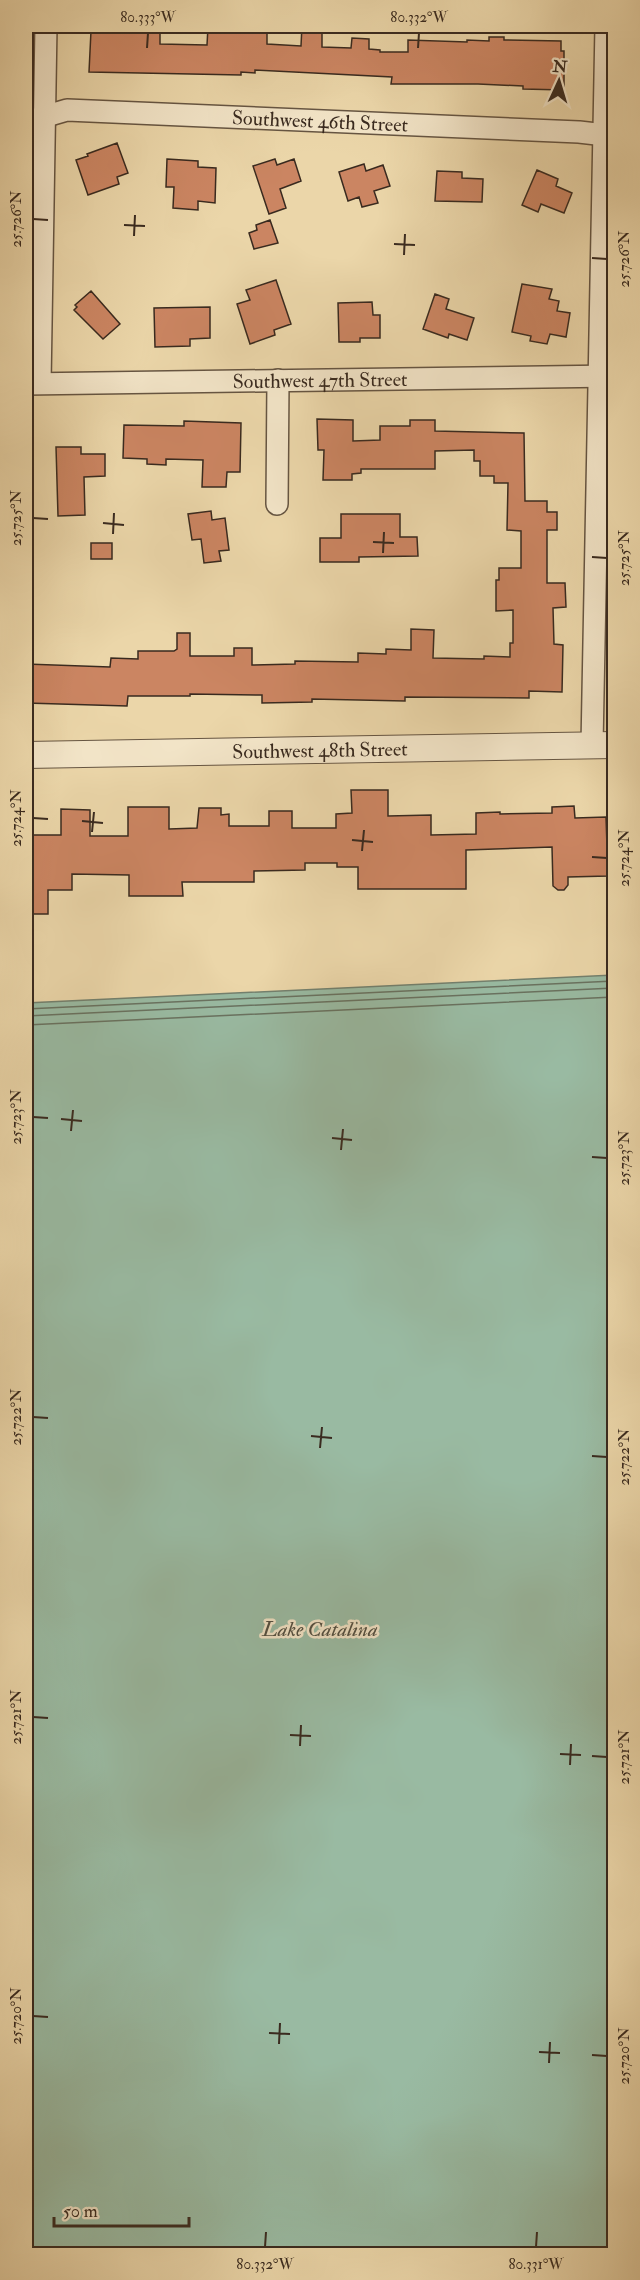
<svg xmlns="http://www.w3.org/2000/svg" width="640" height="2280" font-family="'IM FELL Double Pica',serif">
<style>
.water{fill:#99baa2;stroke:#73806e;stroke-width:1.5}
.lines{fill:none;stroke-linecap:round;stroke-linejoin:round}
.shore{stroke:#697260;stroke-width:1.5}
.building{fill:#cb8562;stroke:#392a1f;stroke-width:1.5}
.minor-casing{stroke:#665542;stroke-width:24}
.tertiary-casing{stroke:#665542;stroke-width:28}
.minor{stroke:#f2e4c7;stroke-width:21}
.tertiary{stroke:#f2e4c7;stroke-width:26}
.ticks{fill:none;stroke:#392a1f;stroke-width:2}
.labels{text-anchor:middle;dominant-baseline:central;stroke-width:5;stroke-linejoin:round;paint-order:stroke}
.street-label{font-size:20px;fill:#392a1f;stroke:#f2e4c7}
.water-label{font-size:21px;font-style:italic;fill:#514e40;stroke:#f2e4c7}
.neatline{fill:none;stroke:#392a1f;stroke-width:2}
.ticks-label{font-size:15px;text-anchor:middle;fill:#392a1f}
</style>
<rect width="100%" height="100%" fill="#ebd6a9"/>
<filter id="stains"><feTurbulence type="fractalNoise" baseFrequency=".00333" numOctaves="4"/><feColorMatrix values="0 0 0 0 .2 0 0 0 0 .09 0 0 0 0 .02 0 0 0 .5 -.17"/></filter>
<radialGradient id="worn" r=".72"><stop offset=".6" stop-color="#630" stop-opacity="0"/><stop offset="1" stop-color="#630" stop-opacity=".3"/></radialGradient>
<!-- water -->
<path class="water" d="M614,975V2254H26V1003Z"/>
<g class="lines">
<!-- shore -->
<path class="shore" d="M26,1009L614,981
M26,1016L614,988
M26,1025L614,997"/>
</g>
<!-- building -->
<path class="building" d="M98,26H131V31L160,32V44L207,45L208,27L231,28V32L267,33V44L301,46L302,26H322V47L351,48L352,38L369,39V49L380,50V52H408V40L467,42V40L489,41V37H504V40L561,41V51H564V90L523,89V86L478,84H391L392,77L255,70V73L241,72V75L89,72L91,31H98Z
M117,143L128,173L117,177L119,184L88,195L76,160L88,156L87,154Z
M167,159L198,161V167L216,168L215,203L198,201V210L173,208L174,187H166Z
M275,159L277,165L294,159L301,181L280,189L286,208L269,214L253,166Z
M364,164L366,171L383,165L390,186L374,191L378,203L362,207L359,197L348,201L339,172Z
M537,170L558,179L556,186L572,193L564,213L541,204L538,212L522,205Z
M437,171L462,172V178L483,179L482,202L435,201Z
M270,220L278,243L254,249L249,233L257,230L256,225Z
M276,280L291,324L274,330L275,335L250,344L237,304L250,300L246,290Z
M522,284L552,289L549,299L559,301L557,311L570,313L566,337L550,334L547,344L530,341L531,336L512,332Z
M91,291L120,324L103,339L74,310L77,307L75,305Z
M435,294L449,299L446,309L474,318L467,340L449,334L448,338L423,329Z
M372,302L373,315H380V338H360V342H339L338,303Z
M210,307V338L190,339V346L155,347L154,308Z
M317,419L353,420V441L380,440V426H410V420H435V431L524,433L525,501H547V512H557V530H547V583H565L566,607L553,608L554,644L563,645L562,692L529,691V698L405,697V701L312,699V702L262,703V695L190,694V696H128L127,706L26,703V664L110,667L111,658L138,659V651H174L177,649V633H190V656H234V648H252V665L295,664V661L358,662V653L386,654V649L411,650V629L434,630L433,658L484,659V656L510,657V643H513V610L496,611V580H499V568H521V531L507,530L508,483H494V476H480V461H474V450L435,451V469H361V473L352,474V480H323L324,450H318Z
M184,421L241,423L240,472H227L226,487H202L203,460L166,459V465L147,464V459L123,458L124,425L184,426Z
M56,447H81V454H105V476L84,477L85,515L58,516Z
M211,511L212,520L225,518L229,550L219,551L221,561L204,563L201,539L192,540L188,514Z
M341,514H400V537H417L418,556L359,557V562H320V538H341Z
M91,543H112V559H91Z
M351,790H388V816L431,815V835L476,834V813L500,812V814L552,813V807L574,806L575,818L606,817L608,876L568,877V885L564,890H558L553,886L552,847L466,850V889H358V867H337V863H305V870L254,871V882H182L183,896H129V875L72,874V890H48V914H26V835H61V809L90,810V836H128V807H169V829L197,828L199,808H221V815L229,814V826H269V811H292V828H336V814L352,813Z"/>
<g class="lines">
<defs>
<g id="minor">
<path id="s1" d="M26,122L67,110L579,132L614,136"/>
<path d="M40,383L46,26"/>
<path id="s2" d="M26,384L614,376"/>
<path d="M277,504L278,380"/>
<path d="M592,745L606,26"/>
</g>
<g id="tertiary">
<path id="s3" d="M26,755L614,745"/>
</g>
</defs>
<!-- minor casing -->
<use href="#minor" class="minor-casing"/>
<!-- tertiary casing -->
<use href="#tertiary" class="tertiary-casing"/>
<!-- minor -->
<use href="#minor" class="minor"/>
<!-- tertiary -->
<use href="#tertiary" class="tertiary"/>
</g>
<!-- ticks -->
<path class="ticks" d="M147,48L148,33M418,48L419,33M33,219L48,220M124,225L145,226M134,236L135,215M394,244L415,245M404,255L405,234M592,258L607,259M33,518L48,519M103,523L124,525M113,534L114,513M373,542L394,543M383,553L384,532M592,557L607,558M33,818L48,819M82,821L103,823M92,832L94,812M352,840L373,842M362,851L364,830M592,857L607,858M33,1117L48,1118M61,1119L82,1121M71,1131L73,1110M332,1138L352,1140M341,1150L343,1129M592,1157L607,1158M33,1417L48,1418M311,1436L332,1438M320,1448L322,1427M592,1456L607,1457M33,1717L48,1718M290,1735L311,1736M300,1746L301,1725M560,1754L581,1755M592,1756L607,1757M570,1765L571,1744M33,2016L48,2017M269,2033L290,2034M279,2044L280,2023M539,2052L560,2053M592,2055L607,2056M549,2063L550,2042M265,2247L266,2232M536,2247L537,2232"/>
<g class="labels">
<!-- street labels -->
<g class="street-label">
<text stroke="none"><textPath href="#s1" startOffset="296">Southwest 46th Street</textPath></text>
<text stroke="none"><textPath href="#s2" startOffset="294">Southwest 47th Street</textPath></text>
<text stroke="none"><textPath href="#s3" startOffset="294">Southwest 48th Street</textPath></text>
</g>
<!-- water labels -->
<g class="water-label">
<text x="320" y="1629">Lake Catalina</text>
</g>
</g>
<!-- margin -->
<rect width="640" height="2280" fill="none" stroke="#ebd6a9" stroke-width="66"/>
<!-- north arrow -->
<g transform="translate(559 81) rotate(4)" stroke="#f2e4c7" stroke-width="4.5" paint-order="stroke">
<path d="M0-4.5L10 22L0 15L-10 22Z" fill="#392a1f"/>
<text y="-9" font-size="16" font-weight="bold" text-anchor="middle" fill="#392a1f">N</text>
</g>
<!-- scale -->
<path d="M54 2217v9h135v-9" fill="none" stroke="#392a1f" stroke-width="3"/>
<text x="63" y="2217" font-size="18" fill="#392a1f" stroke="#f2e4c7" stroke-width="4.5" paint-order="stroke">50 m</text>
<rect x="33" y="33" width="574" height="2214" class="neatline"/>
<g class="ticks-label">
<text x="148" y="22">80.333°W</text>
<text x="419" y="22">80.332°W</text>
<text transform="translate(16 219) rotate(-90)" y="5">25.726°N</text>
<text transform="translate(624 259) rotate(-90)" y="5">25.726°N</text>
<text transform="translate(16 518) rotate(-90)" y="5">25.725°N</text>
<text transform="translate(624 558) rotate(-90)" y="5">25.725°N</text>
<text transform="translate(16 818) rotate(-90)" y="5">25.724°N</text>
<text transform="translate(624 858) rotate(-90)" y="5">25.724°N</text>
<text transform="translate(16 1117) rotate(-90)" y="5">25.723°N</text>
<text transform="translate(624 1158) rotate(-90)" y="5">25.723°N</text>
<text transform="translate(16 1417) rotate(-90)" y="5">25.722°N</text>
<text transform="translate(624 1457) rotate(-90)" y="5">25.722°N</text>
<text transform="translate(16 1717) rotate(-90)" y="5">25.721°N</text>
<text transform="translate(624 1757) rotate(-90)" y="5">25.721°N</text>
<text transform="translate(16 2016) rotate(-90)" y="5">25.720°N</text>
<text transform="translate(624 2056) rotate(-90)" y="5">25.720°N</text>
<text x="265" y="2269">80.332°W</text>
<text x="536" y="2269">80.331°W</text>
</g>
<rect width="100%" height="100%" filter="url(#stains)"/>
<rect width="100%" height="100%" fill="url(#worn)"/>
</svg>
